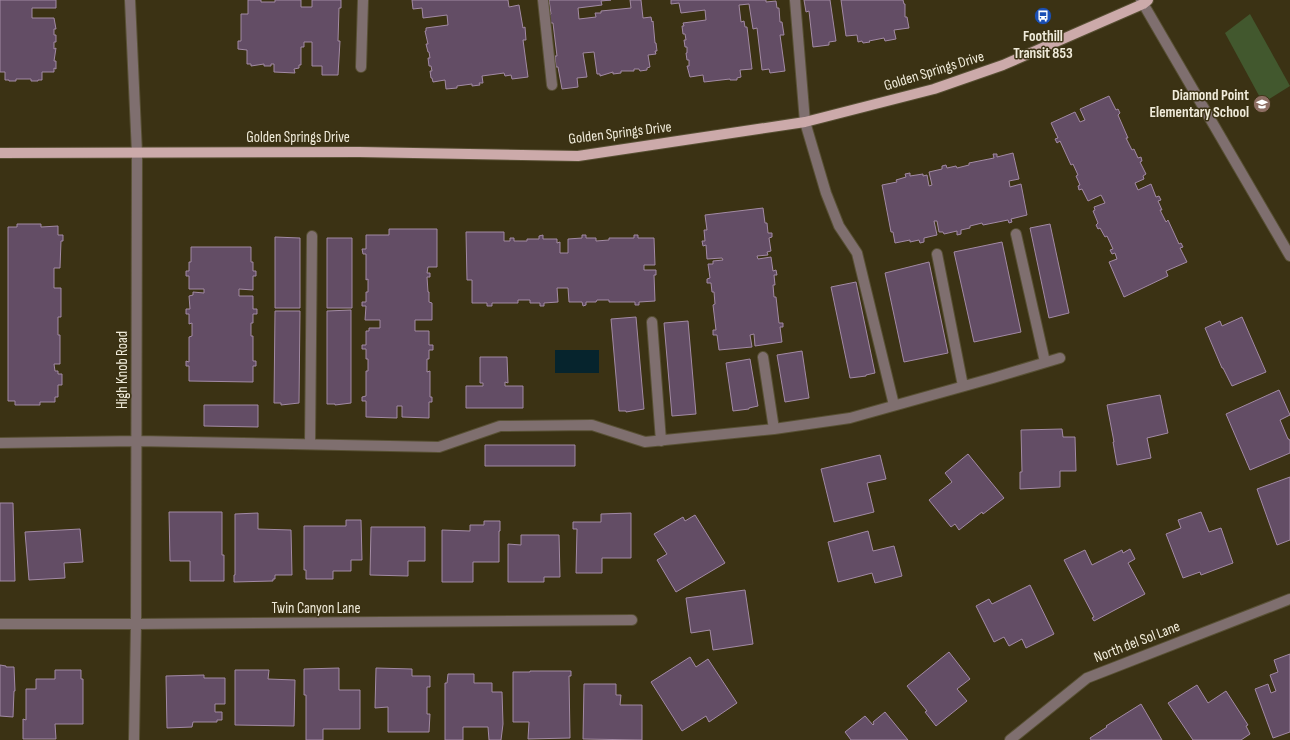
<svg xmlns="http://www.w3.org/2000/svg" width="1290" height="740" font-family="'Sofia Sans Condensed',sans-serif">
<style>
.green{fill:#42582e}
.water{fill:#06242d}
.building{fill:#634d65;stroke:#a28aa4}
.lines{fill:none;stroke-linecap:round;stroke-linejoin:round}
.minor-casing{stroke:#585034;stroke-width:12}
.major-casing{stroke:#585034;stroke-width:12}
.minor{stroke:#7f6f6f;stroke-width:10}
.major{stroke:#caa;stroke-width:10}
.labels{text-anchor:middle;dominant-baseline:central;stroke-width:3;stroke-linejoin:round;paint-order:stroke}
.poi-label{font-size:15px;font-weight:bold;fill:#f0ebda;stroke:#3b3214}
.street-label{font-size:15px;fill:#f0ebda;stroke:#3b3214}
</style>
<rect width="100%" height="100%" fill="#3b3214"/>
<!-- green -->
<path class="green" d="M1250,14L1290,86L1263,103L1225,33Z"/>
<!-- water -->
<path class="water" d="M555,350H599V373H555Z"/>
<!-- building -->
<path class="building" d="M0,0H56V8H32V18H54L56,29H54V35H56V42H54V49L56,48L54,61H56V69L54,68V72H42V80H38V81H31V79H16V81H9V80H5V72H0Z
M248,0H261V2H275V0H301V7H312V0H341V8H339L338,41H340L338,75H322V66H312V42H304V47H301V65H299V68L294,69L295,73L274,72V64H271V66H264V64L251,66V64H247V50L238,49V41H241V14H248Z
M412,0H508L509,7L519,5L523,28L525,27L526,40H523L528,77L512,79L511,75L505,76L504,73L482,76L483,83H479L480,85L472,86V84L457,86V88L446,89L445,80L433,82L432,78H431L430,71H432L431,66H429L428,58H430L429,52H428L426,44H428L425,31H426V28L448,25L447,15L423,18L422,8L413,9Z
M549,0H611L601,1L602,5L578,8L579,19L596,17L595,13H601V11L631,8L630,0H641L643,18L651,17L652,22L653,21L655,43H656L657,51H655L656,54L648,55L650,67L647,68V70L640,71L639,69H634V71H621V73L613,74V72L600,76V74H597L594,52L583,53L587,77L577,78L578,87L562,89L558,67H556L555,56H557L553,23H551L549,15L551,14Z
M671,0H766V2L776,1L777,8H779L780,22H782L784,35H780L785,71L770,73L769,69L762,70L757,28L753,29L749,4L739,5L741,22L744,21L745,27H747L752,69L740,70L741,77L737,78V80H730V79L704,82L703,75L690,77L687,66H689V60H687L686,53H687V47H685L684,40H686L685,34H683L682,26H684L683,23L706,20L705,10L681,13L679,3L671,4Z
M804,0H830L836,41L829,42V45L813,47L809,11L806,12Z
M841,0H903L904,4H905V17H907L909,28L894,30L896,39L885,41L884,38L869,41L870,42L863,43L862,41L858,42L857,35L846,36Z
M1109,96L1116,110L1118,109L1120,113L1118,115L1128,138H1126L1132,150L1134,149L1138,158L1141,157L1142,161L1140,162L1146,174L1143,176L1144,179L1135,183L1138,190L1151,184L1156,197L1159,196L1161,200L1158,201L1162,210H1160L1166,222L1168,220L1179,244L1181,243L1183,247L1180,248L1187,262L1166,271L1168,276L1124,297L1109,262L1117,259L1115,253L1112,254L1110,250L1113,249L1107,236L1105,237L1100,228L1098,229L1096,225L1098,223L1093,211L1095,210L1094,207L1105,203L1101,195L1088,201L1082,189L1079,190L1078,186L1080,185L1076,176L1078,175L1073,164L1071,165L1060,141L1057,143L1055,139L1058,138L1051,123L1075,112L1080,122L1085,120L1080,109Z
M1013,153L1019,179L1009,181L1010,187L1021,184L1027,215L1011,219L1012,222L1009,223L1008,220L983,225L982,223L970,226V228L961,230V234L957,235V231L944,234L943,232H939L937,221H934L937,235L924,238V242L920,243L919,240L910,242V240L895,243L893,232H891L882,185L897,182L896,180L906,177L905,174L910,173V176L923,174V176L927,175L929,186L932,185L929,172L942,169V166L946,165L947,168L956,166L957,168L969,165V163L994,158L993,154H997V157Z
M763,208L765,223H767L768,233H772V237L769,238L771,251L767,252L768,255L757,256L758,259L771,257L773,271L776,270L777,275H774L775,285H773L774,297H776L779,323H783V327H780L782,342L755,346L754,334L750,335L752,347L719,350L717,335H713V330H716L713,305L715,304L714,292H712L711,283H707V279L710,278L708,264H713V261L723,260L722,258L707,259L706,245L703,246L702,241H705L704,230H707L705,215Z
M17,224H41V227L58,226V235H63V241H61L60,268H54V288H61V317H58V335H60V364H54L55,371H58V374H62V385H58V397H55V402H40V405H15V401H8V227H17Z
M1050,224L1069,313L1049,318L1030,228Z
M389,229H437V267H428L427,273H430V277H427L428,292H429V302L432,303V320H415V331H429V345H433V350H429V359H427V372L430,371V397H432V402H429V418L402,417V406H397V418L366,417V401H362V397L366,396V371H368V359H366V349H362V345H366V331H369V328H380V320H365L366,306H362V302H366V292H368V279L366,280V254H363L362,249H366V235H389Z
M466,232H504V241H510V238H514V241H527V239H539V236L543,235V239H557V243L560,242V253H568V239L582,238V235H586V238H596V241L609,240V238H634V235H638V238H654L655,265H644V270H656V275H654L655,301L639,302V305H635V302H609V300H597L596,302H586V305L583,306L582,302H569L568,288H557L558,302L544,303V306H540V303H530V300H518V303H492V306H487V303H472V280H467Z
M275,237L300,238V308H275Z
M327,238H352V308H327Z
M1002,242L1021,332L974,342L954,252Z
M191,247H251V262H253V271H256V276H253V290L239,289V296H253V309H257V314H253V323H251V336H253V361H256V366H253V382L189,381V366H186V361L189,362V337L192,336V323L189,324V314H186V309H190L189,296L193,295V292L204,293V289H189V276H186V271H189V262H191Z
M929,262L948,353L904,362L885,273Z
M856,282L875,373L866,375V376L850,378L831,287Z
M351,310V403L335,405V404H327V311Z
M275,311H300L299,403L281,405V403H274Z
M636,317L644,409L626,412V411H619L611,319Z
M1242,317L1266,372L1232,386L1223,368H1222L1205,328L1220,321L1222,326Z
M688,321L696,414L672,416L664,323Z
M802,351L809,398L785,402L777,355Z
M480,357H507L508,383L505,382V386H523V408H466V386H483V383H480Z
M750,359L758,406L749,408V409L733,411L726,363Z
M1279,390L1290,415L1280,420L1288,439H1289L1290,441V453L1250,470L1226,414Z
M1160,395L1168,433L1147,438L1151,458L1117,465L1113,442H1114L1107,405Z
M204,405H258V427L204,426Z
M1062,429L1063,437H1075L1076,471H1060V487L1020,489V472H1022L1021,430Z
M485,445H575V466H485Z
M968,454L1004,498L983,514L982,512L959,530L955,524L951,527L929,500L952,482L945,473Z
M880,455L886,479L867,483L874,512L834,522L821,469Z
M1290,477V540L1277,545L1257,489Z
M0,503H13L15,581H0Z
M169,512H222V555H224V581H190V561H170Z
M1201,512L1209,532L1221,528L1233,563L1201,575L1200,572L1183,578L1166,534L1181,528L1178,520Z
M258,513V529L291,530L292,575H275V579H273V581L234,582V575H235V514Z
M631,513V558H602V573H576L577,529H573V522H601V514Z
M695,515L725,563L676,592L657,560L667,554L654,534L683,517L685,521Z
M346,520H361L362,560H351V571H333V579H306V570H304V526H346Z
M484,521H500V531H499V562H473V582H442V530L470,531V525H484Z
M371,527H425V561H408V576L370,575Z
M80,529L83,562L64,563L65,578L29,580L25,532Z
M868,531L873,551L894,546L902,576L875,583L872,573L838,582L828,542Z
M521,535H559L560,577H544V582H508V544L521,545Z
M1130,549L1135,559L1128,563L1145,594L1094,621L1092,618L1094,617L1064,560L1085,550L1092,565L1122,550L1123,553Z
M1030,585L1054,634L1026,648L1022,639L1009,646L1004,637L994,642L976,606L989,599L992,604Z
M745,590L753,644L713,650L710,630L691,633L686,598Z
M949,652L970,679L957,689L967,701L936,726L925,712L927,711L907,686Z
M1290,654V732L1273,738L1255,689L1268,684L1271,693L1276,691L1270,675L1278,672L1274,660Z
M690,657L696,667L708,659L737,703L709,722L706,716L682,731L651,682Z
M0,665L6,666V667H14L15,691H14L13,717L0,716Z
M339,668V690H360V729H323V740H306V695H304V669Z
M376,668L412,669V676H430V687H427V714H430L429,732H388V707L375,708Z
M55,670H81V679H83V724H55L56,739H23V719L26,720V689H36V679H55Z
M235,670H269L268,679L295,680L294,726L235,725Z
M530,671H571V676H569L570,738L528,739L529,722H513V672H530Z
M448,674H474V683H492V692H502L503,724L501,740H489L488,727H463V740H445V683H447Z
M204,675V678H225V704H215V712H222V720H217V722H193L192,727L167,728L166,676Z
M584,684H616V695H621L620,705H642V740L583,739Z
M1197,685L1208,703L1226,691L1248,725L1246,726L1250,734L1241,740H1193L1168,703Z
M1141,704L1162,740H1091L1090,738L1107,727L1106,726Z
M885,712L908,740H851L845,732L865,716L873,725L874,724L873,722Z"/>
<g class="lines">
<defs>
<path id="minor" d="M130,0L137,153L136,624L134,740
M543,0L552,85
M795,0L805,122L826,193L839,226L857,253L894,405
M1141,0L1290,256
M361,67L363,0
M1016,234L1045,362
M937,254L963,386
M652,322L661,441
M763,357L774,429
M0,443L137,441L439,447L500,426L592,425L645,442L774,429L850,418L993,378L1060,358
M310,444L312,236
M0,624H136L632,620
M1010,740L1087,678L1290,599"/>
<path id="major" d="M0,153L359,152L578,156L805,122L934,89L1003,65L1143,4L1148,0"/>
</defs>
<!-- minor casing -->
<use href="#minor" class="minor-casing"/>
<!-- major casing -->
<use href="#major" class="major-casing"/>
<!-- minor -->
<use href="#minor" class="minor"/>
<!-- major -->
<use href="#major" class="major"/>
</g>
<!-- icons -->
<defs>
<symbol id="bus-disc" viewBox="-11 -11 22 22"><circle r="9.5" fill="#1a4fb4" stroke="#3b3214"/><path d="M-5-6H5V4H4V6H2V4H-2V6H-4V4H-5ZM-3.5-4V0h7V-4ZM-3.5 1.2v1.5H-2V1.2ZM2 1.2v1.5H3.5V1.2Z" fill="#fff"/></symbol>
<symbol id="school-disc" viewBox="-11 -11 22 22"><circle r="9.5" fill="#8d6e63" stroke="#3b3214"/><path d="M0-5L7-2L0 1L-7-2ZM-4 1L0 2.5L4 1V4Q0 6-4 4Z" fill="#fff"/></symbol>
</defs>
<g fill-rule="evenodd">
<use href="#bus-disc" x="1033" y="6" width="20" height="20"/>
<use href="#school-disc" x="1252" y="94" width="20" height="20"/>
</g>
<g class="labels">
<!-- poi labels -->
<g class="poi-label">
<text x="1043" y="36">Foothill<tspan x="1043" dy="17">Transit 853</tspan></text>
<text x="1249" y="95" text-anchor="end">Diamond Point<tspan x="1249" dy="17">Elementary School</tspan></text>
</g>
<!-- street labels -->
<g class="street-label">
<text transform="translate(934 71) rotate(-17)">Golden Springs Drive</text>
<text transform="translate(620 133) rotate(-7)">Golden Springs Drive</text>
<text x="298" y="137">Golden Springs Drive</text>
<text transform="translate(122 370) rotate(-90)">High Knob Road</text>
<text x="316" y="608">Twin Canyon Lane</text>
<text transform="translate(1137 642) rotate(-21)">North del Sol Lane</text>
</g>
</g>
</svg>
